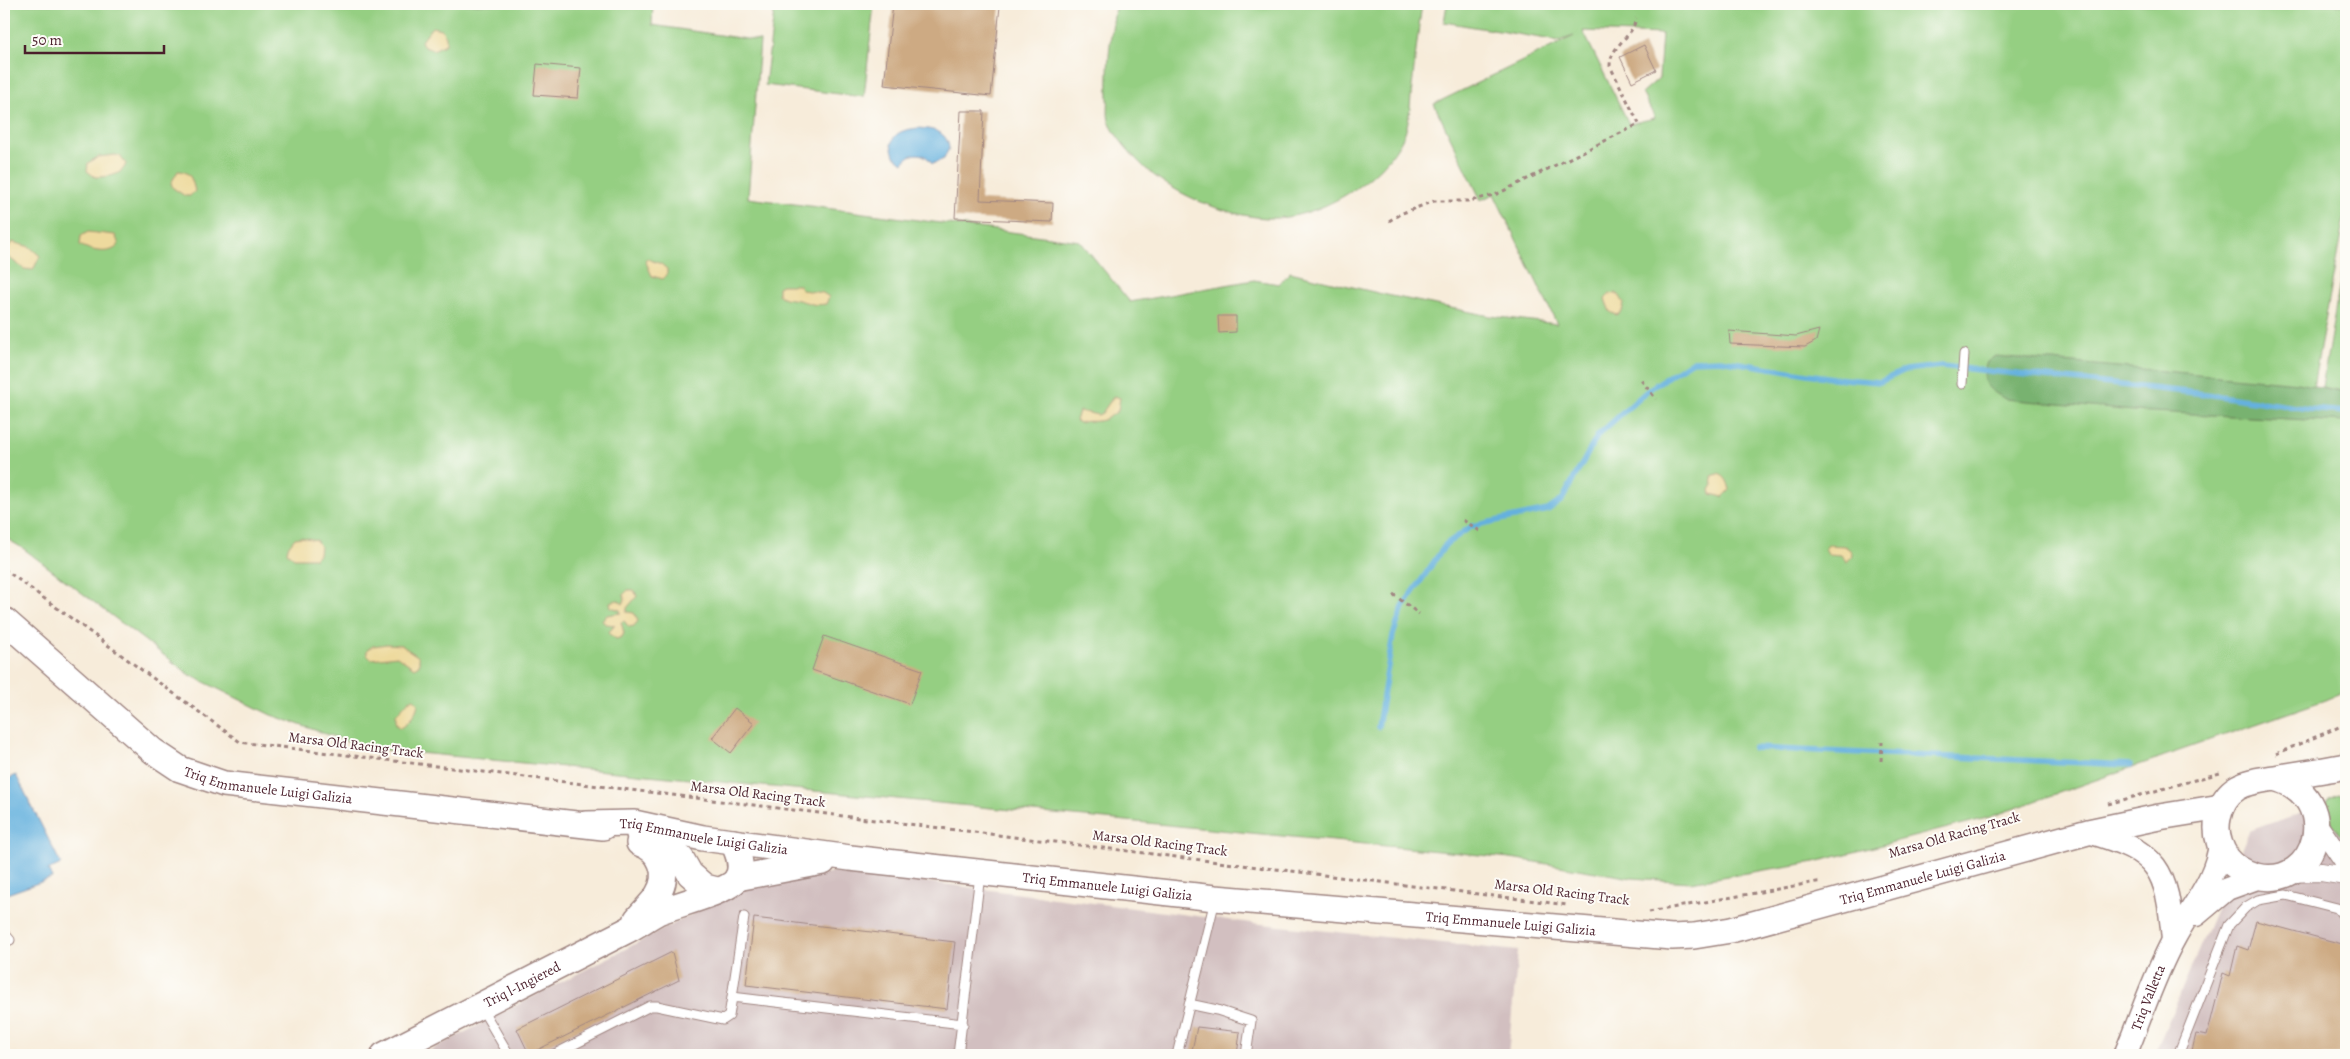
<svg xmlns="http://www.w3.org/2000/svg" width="2350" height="1059" font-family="Alegreya,serif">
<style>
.industrial{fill:#d2bfc0}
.green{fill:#95cf82;stroke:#707756;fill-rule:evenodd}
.forest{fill:#78b270;stroke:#61684e}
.sand{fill:#eeda9e;stroke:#9c7c64}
.water{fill:#65b1de;stroke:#586884}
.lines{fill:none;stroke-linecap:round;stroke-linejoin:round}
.stream{stroke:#65b1de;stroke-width:5.5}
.building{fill:#cdaa83}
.service-casing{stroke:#a08682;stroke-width:11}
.minor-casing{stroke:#a08682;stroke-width:20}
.tertiary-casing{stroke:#a08682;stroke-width:25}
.secondary-casing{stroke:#a08682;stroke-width:28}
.path{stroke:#a08682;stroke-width:3;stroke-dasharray:4 4;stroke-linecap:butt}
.service{stroke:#fff;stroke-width:9}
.minor{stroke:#fff;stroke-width:18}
.tertiary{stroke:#fff;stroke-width:22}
.secondary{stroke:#fff;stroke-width:25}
.labels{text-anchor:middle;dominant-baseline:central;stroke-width:4;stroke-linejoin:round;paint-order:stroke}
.street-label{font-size:14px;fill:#4a1f2b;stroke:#fdfcf7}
</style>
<rect width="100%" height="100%" fill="#fdfcf7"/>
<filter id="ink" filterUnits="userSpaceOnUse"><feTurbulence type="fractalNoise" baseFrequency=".02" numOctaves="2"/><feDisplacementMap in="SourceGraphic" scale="10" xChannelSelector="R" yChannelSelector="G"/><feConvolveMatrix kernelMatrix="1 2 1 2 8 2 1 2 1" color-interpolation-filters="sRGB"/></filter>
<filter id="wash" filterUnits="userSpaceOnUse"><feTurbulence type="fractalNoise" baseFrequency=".0096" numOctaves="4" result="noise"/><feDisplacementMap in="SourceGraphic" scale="20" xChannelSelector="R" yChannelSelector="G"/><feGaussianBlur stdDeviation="1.12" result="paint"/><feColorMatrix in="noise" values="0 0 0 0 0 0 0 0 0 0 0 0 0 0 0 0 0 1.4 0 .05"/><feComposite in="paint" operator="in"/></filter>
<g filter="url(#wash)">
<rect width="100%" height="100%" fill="#f7ecda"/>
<!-- industrial -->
<path class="industrial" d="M2346,796V1055H2154L2249,831Z
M839,871L1252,923L1518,951L1508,1055H421L739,890Z"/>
<!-- green -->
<path class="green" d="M4,4H653L652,25L760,41L748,198L1080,241L1130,302L1254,280L1279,284L1290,272L1382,294L1490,316L1557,324L1494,194L1481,200L1434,104L1574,36L1559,41L1444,22L1447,4H2346V207L2309,408L2346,412V691L2325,700L1987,818L1815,862L1690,882L1632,878L1511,858L367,748L271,715L190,675L24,549L4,537ZM1583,31L1662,34L1659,78L1642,93L1655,118L1629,124Z
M775,4H874L864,97L765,85Z
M1116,4H1422C1418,31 1415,59 1412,87C1410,102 1410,121 1404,135C1384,180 1316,221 1267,218C1224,216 1167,192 1138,161C1128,150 1114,135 1109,121C1107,114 1109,105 1108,98C1107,63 1110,38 1116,4Z
M2346,246V392L2322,387Z
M2339,794L2346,797V841L2325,815L2324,804L2329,798Z"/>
<!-- forest -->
<path class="forest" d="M1995,356L2298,383L2346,392V422L2134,411L2005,399C1987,388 1979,384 1987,362Z"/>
<!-- sand -->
<path class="sand" d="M432,27L441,29L446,36V44L433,50L424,47L421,41Z
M115,155L120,156L126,164C122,176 107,177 95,177L87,171L88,163L98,157Z
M178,171C191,171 192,180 195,191L190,196H185L173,188L171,183Z
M88,232L115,235L119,244C112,256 90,251 80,245L81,236Z
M12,242L30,247L40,256L33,270L24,269L8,257L6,251Z
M648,259L661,264L667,269V275L663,279L652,276L645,260Z
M782,285H799L802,290L823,293L829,297L826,304C812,306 811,303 798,300C789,298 785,300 778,294V287Z
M1616,293L1619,295L1624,303L1622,311L1617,315L1610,312L1605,299L1610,294Z
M1114,396L1120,398L1118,411C1112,415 1106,420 1098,421C1091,422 1087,420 1080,423L1076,421L1079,411L1098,415L1102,413Z
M1718,474C1726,476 1728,482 1730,490L1723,497L1711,494L1710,490L1713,485L1712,476Z
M301,537L316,540L320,546L319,554L315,558H294L287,552L288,547L295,538Z
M1827,545L1845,546L1851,551L1852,556L1847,562L1841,555L1828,554L1825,548Z
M628,590H634L637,596L627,608V612L634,613L638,621L634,626L629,627L624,621L621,622L624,633L622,637L616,639L608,633L615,625L606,624L602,621L607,615L621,613L620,610L611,607L610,602L618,600L623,604L625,599L624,594Z
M387,644L401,645L419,657V665L414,668L397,656L371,659L367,655V650L373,646Z
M414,699L418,703C417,712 409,724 401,728L396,724V715L409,700Z"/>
<!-- water -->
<path class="water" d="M918,128C933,129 947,131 949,148L944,159L932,164C925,151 911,151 903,163L894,156L891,145C894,131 905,130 918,128Z
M16,775L61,864L48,870L52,878L4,895V781Z"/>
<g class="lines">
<!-- stream -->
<path class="stream" d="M1378,727L1393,635L1403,607L1446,544L1472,526L1548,510L1562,500L1598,435L1648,390L1673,373L1693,361L1720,360L1833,378L1880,382L1905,370L1941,366L2206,394L2309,409L2346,412
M1753,748L2131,765"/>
</g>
<g id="blocks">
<!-- building -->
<path class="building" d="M893,4L1000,6L991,96L884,85Z
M1644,45L1656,70L1632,82L1620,57Z
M537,64L581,68L578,98L534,95Z
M961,111H984L980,200L1053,203L1052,222L955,218Z
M1218,316H1236V332L1219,333Z
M1819,330L1816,341L1805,347L1730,344L1729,331L1796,336Z
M824,636L922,670L910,704L812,670Z
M735,708L754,723L731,753L712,738Z
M754,918L955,942L947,1009L746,985Z
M2256,921L2346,945V1055H2191L2196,1034L2207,1036L2223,973L2230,976L2237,946L2248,950Z
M672,952L679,980L529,1054L517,1029Z
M1197,1027L1240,1032L1237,1055H1191Z"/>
</g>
</g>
<g filter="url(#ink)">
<use href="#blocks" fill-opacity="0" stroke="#a08682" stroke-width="1"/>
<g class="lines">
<defs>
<path id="service" d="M1962,384L1964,354
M744,917L732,997L963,1024
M4,933L10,940
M1189,1004L1217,1010L1251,1021L1246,1055
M481,1007L509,1055
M553,1055L650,1006H657L723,1020L729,1016L732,997
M958,1055L980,875
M1177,1055L1215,900
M2178,1055L2229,925L2246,907L2258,900L2286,895L2337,908L2346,919"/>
<path id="minor" d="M2316,821L2346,865
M2287,873L2321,872L2346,876"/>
<g id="tertiary">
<path d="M2088,832C2159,852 2167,868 2173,940"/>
<path d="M2196,915L2227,889L2260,877"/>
<path id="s1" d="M2125,1055C2141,1017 2154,975 2174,939C2190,908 2217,879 2220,843"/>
</g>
<g id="secondary">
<path id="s2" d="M4,620L153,751L180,769L224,784L603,827"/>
<path d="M2274,778C2343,795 2319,891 2256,876C2245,873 2234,867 2227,858C2219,846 2215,832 2218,818C2226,779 2255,782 2286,776C2306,773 2326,770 2346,766"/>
<path id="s3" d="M586,824L634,823L703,838L850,858L1215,898L1672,937L1694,936L1731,930L2088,832L2159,817L2221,807"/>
<path d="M639,834L661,842L681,858L690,874L705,887L717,890"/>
<path d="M737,878L823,862"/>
<path d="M637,919C643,911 653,903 658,894C670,874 661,850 639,843"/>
<path id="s4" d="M384,1055L624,932C636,926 647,918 658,912C675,905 728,892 737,879C744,867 738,853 733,842"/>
</g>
</defs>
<!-- service casing -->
<use href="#service" class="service-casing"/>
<!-- minor casing -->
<use href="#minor" class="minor-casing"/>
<!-- tertiary casing -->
<use href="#tertiary" class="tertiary-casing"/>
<!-- secondary casing -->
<use href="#secondary" class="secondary-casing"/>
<!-- path -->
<path class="path" d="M1389,221L1400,214L1434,201H1470L1497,194L1639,124L1610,66C1610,45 1633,38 1636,18
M1641,380L1656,399
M1463,520L1483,533
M4,569L240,742L1568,905
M1393,594L1419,614
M2276,754L2346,724
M1881,761L1882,742
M2108,804L2220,773
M1649,912L1822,881"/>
<!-- service -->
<use href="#service" class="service"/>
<!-- minor -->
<use href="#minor" class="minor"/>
<!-- tertiary -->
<use href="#tertiary" class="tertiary"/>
<!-- secondary -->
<use href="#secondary" class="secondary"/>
</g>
</g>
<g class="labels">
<!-- street labels -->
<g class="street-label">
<text transform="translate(356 745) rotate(7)">Marsa Old Racing Track</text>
<text stroke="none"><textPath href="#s2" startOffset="321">Triq Emmanuele Luigi Galizia</textPath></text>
<text transform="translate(758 794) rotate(7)">Marsa Old Racing Track</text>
<text transform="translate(1954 835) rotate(-16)">Marsa Old Racing Track</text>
<text stroke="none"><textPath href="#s3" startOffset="119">Triq Emmanuele Luigi Galizia</textPath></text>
<text transform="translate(1160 843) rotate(7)">Marsa Old Racing Track</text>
<text stroke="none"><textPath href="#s3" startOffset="1351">Triq Emmanuele Luigi Galizia</textPath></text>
<text stroke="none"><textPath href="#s3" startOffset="526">Triq Emmanuele Luigi Galizia</textPath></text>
<text transform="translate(1562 892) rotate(7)">Marsa Old Racing Track</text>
<text stroke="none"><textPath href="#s3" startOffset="931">Triq Emmanuele Luigi Galizia</textPath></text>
<text stroke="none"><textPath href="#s4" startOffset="155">Triq l-Ingiered</textPath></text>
<text stroke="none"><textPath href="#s1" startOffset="62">Triq Valletta</textPath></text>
</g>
</g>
<!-- margin -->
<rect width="2350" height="1059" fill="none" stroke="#fdfcf7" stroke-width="20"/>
<!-- scale -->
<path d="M25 45v8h139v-8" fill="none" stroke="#4a1f2b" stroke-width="2.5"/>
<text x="32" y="45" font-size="15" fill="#4a1f2b" stroke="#fdfcf7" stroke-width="4" paint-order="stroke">50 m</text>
</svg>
